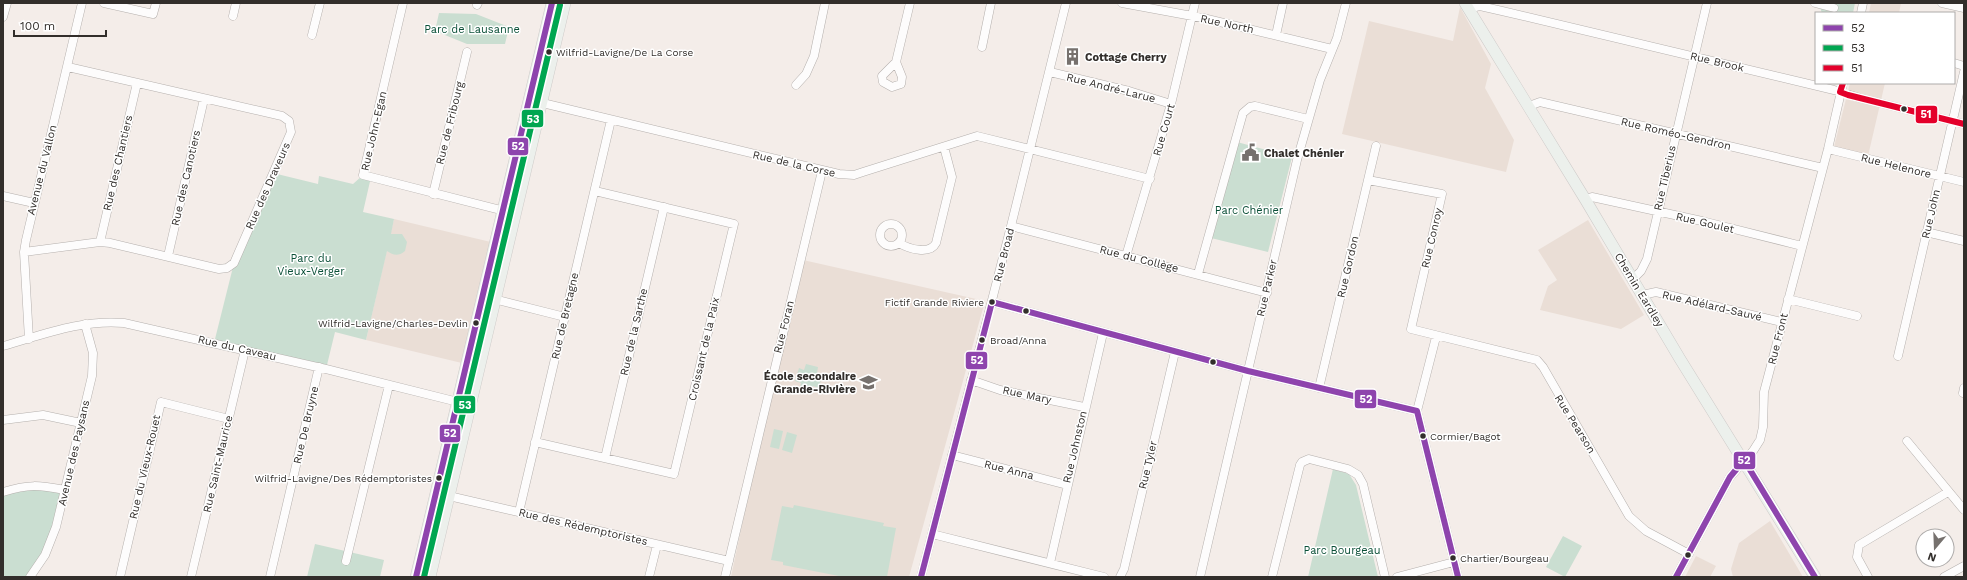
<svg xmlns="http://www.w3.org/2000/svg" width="1967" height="580" font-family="'Work Sans',sans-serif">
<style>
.built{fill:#eaded6}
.green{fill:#caded1}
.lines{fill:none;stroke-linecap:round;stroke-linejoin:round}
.minor-casing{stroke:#b5b0ad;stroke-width:9}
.major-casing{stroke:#cecbc9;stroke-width:12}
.minor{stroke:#fdfcfc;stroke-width:8}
.major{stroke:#ecf0ec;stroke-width:11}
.bus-1-casing{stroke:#fff;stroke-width:9}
.bus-2-casing{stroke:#fff;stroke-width:9}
.bus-3-casing{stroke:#fff;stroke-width:9}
.bus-1{stroke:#8e44ad;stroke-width:6}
.bus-2{stroke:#00a651;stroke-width:6}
.bus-3{stroke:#e4002b;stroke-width:6}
.bus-dot{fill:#322e2b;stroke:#fff;stroke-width:1.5}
.labels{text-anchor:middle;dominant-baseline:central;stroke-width:3;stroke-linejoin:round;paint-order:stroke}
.bus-label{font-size:10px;fill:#322e2b;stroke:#fff;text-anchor:start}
.street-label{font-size:11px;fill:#322e2b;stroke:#fff}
.park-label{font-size:11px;fill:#0a4f37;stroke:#fff}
.poi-label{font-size:11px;font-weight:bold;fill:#322e2b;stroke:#fff;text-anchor:start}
.line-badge{stroke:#fff;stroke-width:1.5}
.badge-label{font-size:11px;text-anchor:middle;font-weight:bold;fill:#fff}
</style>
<rect width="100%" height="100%" fill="#f4ede9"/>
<!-- built -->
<path class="built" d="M1871,3H1901L1899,13H1869Z
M1460,7L1491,64L1485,88L1514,140L1506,172L1342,134L1369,21L1453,41Z
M1850,83H1885L1868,156L1834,147Z
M394,219L495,243L466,364L366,340Z
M1588,220L1644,315L1621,329L1540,310L1548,286L1557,280L1538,250Z
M803,260L985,301L909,577H731L755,463Z
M1770,521L1803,577H1733L1731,569L1739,543Z
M1696,556L1716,566L1710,577H1685Z"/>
<!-- green -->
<path class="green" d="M1818,3H1855L1853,13H1822Z
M439,13L476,14L509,27L505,44H467L435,31Z
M1237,142L1292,157L1268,252L1211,238Z
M273,173L318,184L319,176L353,184L363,175L371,177L363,212L394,219L391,234H402L407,242L405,251C398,257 393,255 387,251L366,340L335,332L326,369L214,343L234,263Z
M806,364L818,367L817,373L822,375L819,388L813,386L811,391L800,388L801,383L795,381L799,368L804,370Z
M774,429L783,431L779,449L770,447Z
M787,432L797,435L792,453L782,450Z
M1333,469L1349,474L1356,485L1378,577H1308Z
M17,488L65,490L56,527L30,577H3V492Z
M794,505L884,523L883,526L896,528L887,577H844L783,565V562L771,560L782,506L793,508Z
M1563,536L1582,546L1565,577L1546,567Z
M315,544L384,560L380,577H307Z"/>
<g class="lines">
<defs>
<path id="minor" d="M104,3L153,14L156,3
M403,3L363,175L516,214
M1122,3L1203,18L1332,49
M1815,3L1834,8
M1942,3L1964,8
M477,5L478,3
M1469,9L1480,6L1502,11L1834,90L1860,98L1964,124
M1861,13L1863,3
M233,16L236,3
M3,17L7,3
M312,35L320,3
M1276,35L1283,3
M982,47L991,3
M896,62L902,77L901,84L892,87L883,82L882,76L896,62L910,3
M1954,63L1964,66
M1050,72L1129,91L1171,104
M796,85L806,74L814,56L825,3
M530,100L839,174L854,175L863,172L977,136L1150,179
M1529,106L1540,102L1823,168
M1828,149L1964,182
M1368,180L1442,194L1411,329L1537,360L1543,367L1629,516L1646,531L1689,554
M433,194L467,52
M3,196L34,203
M1585,199L1592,197L1702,221L1802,246
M880 235a11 11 0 1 1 22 0a11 11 0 1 1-22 0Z
M1011,226L1267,293
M1926,232L1964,241
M100,242L137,83
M899,243C909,249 930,255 936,243L952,177L944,147
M24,252L100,242L110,243L219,269L227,268L234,263L291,132L289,121L282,116L68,67
M168,256L204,99
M1126,256L1171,104L1195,3
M1198,274L1243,113L1250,107L1255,106L1308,119
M1633,279L1641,271L1647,259L1707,3
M1642,295L1656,292L1782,322
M482,296L565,317
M1788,299L1857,316
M992,302L1248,371L1417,411
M1436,337L1417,411L1458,577
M29,339L24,252L26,240L82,3
M3,346C42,335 83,319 124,323L326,369L470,405
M1898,356L1964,72
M971,380L1000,390L1084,407
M1319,388L1376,146
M1963,393L1964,388
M3,420L43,415L81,423
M1907,441L1964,510
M535,442L674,474L734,224L595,191
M952,455L1067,485
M605,458L664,207
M3,492C29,484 38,485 65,490
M436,493L729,561
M519,512L611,120
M932,534L1104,577
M346,561L389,385
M1050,563L1103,333
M30,577L45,555L56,527L92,376L93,353L85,324
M120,577L161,402L229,419
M191,577L245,350
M270,577L319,367
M649,577L657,545
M725,577L822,171
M921,577L1011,226L1066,3
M1120,577L1124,569L1175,352
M1200,577L1297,160L1320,80L1337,38L1346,3
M1272,577L1300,465L1302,462L1309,459L1348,469L1358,475L1363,484L1385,577
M1397,577L1454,562
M1676,577L1730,477L1753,451L1760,440L1763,427L1764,392L1828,149L1843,83
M1868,577L1857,557L1859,545L1948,492
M1944,577L1964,566"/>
<path id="major" d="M1465,3L1585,199L1680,359L1815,577
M416,577L552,3
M430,577L565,3"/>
</defs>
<!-- minor casing -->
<use href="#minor" class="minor-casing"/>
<!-- major casing -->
<use href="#major" class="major-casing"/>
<!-- minor -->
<use href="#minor" class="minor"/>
<!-- major -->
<use href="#major" class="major"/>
<defs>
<path id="bus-1" d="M416,577L552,3
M921,577L992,302L1248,371L1417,411L1458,577
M1676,577L1730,477L1744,460L1815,577"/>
<path id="bus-2" d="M424,577L560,5"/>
<path id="bus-3" d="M1843,83L1840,92L1848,95L1964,124"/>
</defs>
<!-- bus-1 casing -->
<use href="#bus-1" class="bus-1-casing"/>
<!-- bus-2 casing -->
<use href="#bus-2" class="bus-2-casing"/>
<!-- bus-3 casing -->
<use href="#bus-3" class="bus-3-casing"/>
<!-- bus-1 -->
<use href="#bus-1" class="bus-1"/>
<!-- bus-2 -->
<use href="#bus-2" class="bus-2"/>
<!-- bus-3 -->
<use href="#bus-3" class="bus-3"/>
</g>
<!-- icons -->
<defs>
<symbol id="building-bare" viewBox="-9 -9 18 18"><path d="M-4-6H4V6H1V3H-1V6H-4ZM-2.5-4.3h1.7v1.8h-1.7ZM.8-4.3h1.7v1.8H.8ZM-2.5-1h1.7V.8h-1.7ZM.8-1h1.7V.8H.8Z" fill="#76716e" stroke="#fff" stroke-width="2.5" paint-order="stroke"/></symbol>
<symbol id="civic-bare" viewBox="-9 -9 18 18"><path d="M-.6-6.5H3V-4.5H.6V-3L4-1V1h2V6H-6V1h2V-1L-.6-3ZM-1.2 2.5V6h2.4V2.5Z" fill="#76716e" stroke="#fff" stroke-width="2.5" paint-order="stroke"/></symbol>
<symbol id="school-bare" viewBox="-9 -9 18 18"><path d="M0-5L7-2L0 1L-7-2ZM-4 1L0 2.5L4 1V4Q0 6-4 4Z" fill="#76716e" stroke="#fff" stroke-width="2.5" paint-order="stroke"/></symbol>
</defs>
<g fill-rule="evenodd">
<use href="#building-bare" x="1060" y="44" width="25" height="25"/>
<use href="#civic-bare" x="1238" y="140" width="25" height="25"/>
<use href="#school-bare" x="856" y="370" width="25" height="25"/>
</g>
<!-- markers -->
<g class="bus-dot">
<circle cx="549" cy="52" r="3.5"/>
<circle cx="1904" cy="109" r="3.5"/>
<circle cx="992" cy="302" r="3.5"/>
<circle cx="1026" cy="311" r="3.5"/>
<circle cx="476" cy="323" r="3.5"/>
<circle cx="982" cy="340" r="3.5"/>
<circle cx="1213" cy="362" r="3.5"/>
<circle cx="1423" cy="436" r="3.5"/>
<circle cx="439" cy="478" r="3.5"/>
<circle cx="1688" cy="555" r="3.5"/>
<circle cx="1453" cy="558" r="3.5"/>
</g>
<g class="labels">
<!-- bus labels -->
<g class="bus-label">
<text x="556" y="52">Wilfrid-Lavigne/De La Corse</text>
<text x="984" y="302" text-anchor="end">Fictif Grande Riviere</text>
<text x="468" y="323" text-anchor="end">Wilfrid-Lavigne/Charles-Devlin</text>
<text x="990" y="340">Broad/Anna</text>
<text x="1430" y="436">Cormier/Bagot</text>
<text x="432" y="478" text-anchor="end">Wilfrid-Lavigne/Des Rédemptoristes</text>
<text x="1460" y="558">Chartier/Bourgeau</text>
</g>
<!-- street labels -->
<g class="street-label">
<text transform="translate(1227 24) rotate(12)">Rue North</text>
<text transform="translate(1717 62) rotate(13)">Rue Brook</text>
<text transform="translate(1111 88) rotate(14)">Rue André-Larue</text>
<text transform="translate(450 123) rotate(-76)">Rue de Fribourg</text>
<text transform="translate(1164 130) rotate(-74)">Rue Court</text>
<text transform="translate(374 131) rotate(-77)">Rue John-Egan</text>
<text transform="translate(1676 134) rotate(13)">Rue Roméo-Gendron</text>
<text transform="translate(118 163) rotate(-77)">Rue des Chantiers</text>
<text transform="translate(794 164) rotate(13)">Rue de la Corse</text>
<text transform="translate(1896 166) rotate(14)">Rue Helenore</text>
<text transform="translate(42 170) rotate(-76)">Avenue du Vallon</text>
<text transform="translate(186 178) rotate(-77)">Rue des Canotiers</text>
<text transform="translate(1665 178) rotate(-77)">Rue Tiberius</text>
<text transform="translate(268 186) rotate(-66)">Rue des Draveurs</text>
<text transform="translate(1931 214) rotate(-77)">Rue John</text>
<text transform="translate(1705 223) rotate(13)">Rue Goulet</text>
<text transform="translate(1432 238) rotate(-77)">Rue Conroy</text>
<text transform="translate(1004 255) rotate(-76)">Rue Broad</text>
<text transform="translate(1139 259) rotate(14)">Rue du Collège</text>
<text transform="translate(1348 267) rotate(-77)">Rue Gordon</text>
<text transform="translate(1267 288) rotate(-77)">Rue Parker</text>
<text transform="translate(1639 290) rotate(59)">Chemin Eardley</text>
<text transform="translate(1712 306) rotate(13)">Rue Adélard-Sauvé</text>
<text transform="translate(565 316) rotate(-77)">Rue de Bretagne</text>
<text transform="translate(784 327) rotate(-76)">Rue Foran</text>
<text transform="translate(634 332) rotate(-77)">Rue de la Sarthe</text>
<text transform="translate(1778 339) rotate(-76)">Rue Front</text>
<text transform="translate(237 348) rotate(13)">Rue du Caveau</text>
<text transform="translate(704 349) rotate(-77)">Croissant de la Paix</text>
<text transform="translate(1027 395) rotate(12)">Rue Mary</text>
<text transform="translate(1575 424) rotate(58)">Rue Pearson</text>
<text transform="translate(306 425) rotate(-77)">Rue De Bruyne</text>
<text transform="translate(1075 447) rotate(-77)">Rue Johnston</text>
<text transform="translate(74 453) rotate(-77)">Avenue des Paysans</text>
<text transform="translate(218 464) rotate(-77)">Rue Saint-Maurice</text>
<text transform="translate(1148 465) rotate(-77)">Rue Tyler</text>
<text transform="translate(145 467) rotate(-77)">Rue du Vieux-Rouet</text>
<text transform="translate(1009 470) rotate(14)">Rue Anna</text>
<text transform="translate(583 527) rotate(13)">Rue des Rédemptoristes</text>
</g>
<!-- park labels -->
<g class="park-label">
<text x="472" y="29">Parc de Lausanne</text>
<text x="1249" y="210">Parc Chénier</text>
<text x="311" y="258">Parc du<tspan x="311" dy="13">Vieux-Verger</tspan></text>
<text x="1342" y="550">Parc Bourgeau</text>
</g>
<!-- poi labels -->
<g class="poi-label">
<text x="1085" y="57">Cottage Cherry</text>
<text x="1264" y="153">Chalet Chénier</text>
<text x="856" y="376" text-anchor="end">École secondaire<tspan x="856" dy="13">Grande-Rivière</tspan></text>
</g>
</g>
<g class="line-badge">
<rect x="1915" y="105" width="23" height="19" rx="4" fill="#e4002b"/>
<rect x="521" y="109" width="23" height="19" rx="4" fill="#00a651"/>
<rect x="507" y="137" width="22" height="19" rx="4" fill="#8e44ad"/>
<rect x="965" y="351" width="23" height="19" rx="4" fill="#8e44ad"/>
<rect x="1354" y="389" width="23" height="20" rx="4" fill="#8e44ad"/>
<rect x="453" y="395" width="23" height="19" rx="4" fill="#00a651"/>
<rect x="439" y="424" width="22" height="19" rx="4" fill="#8e44ad"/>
<rect x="1733" y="451" width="23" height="19" rx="4" fill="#8e44ad"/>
</g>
<g class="badge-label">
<text x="1926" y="118">51</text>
<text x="533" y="123">53</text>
<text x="518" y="150">52</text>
<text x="977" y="364">52</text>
<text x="1366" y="403">52</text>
<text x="465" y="409">53</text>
<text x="450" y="437">52</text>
<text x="1744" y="464">52</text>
</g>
<!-- border -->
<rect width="1967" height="580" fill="none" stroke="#322e2b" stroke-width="8"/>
<!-- legend -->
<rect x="1815" y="12" width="140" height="72" fill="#ffffff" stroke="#adabaa"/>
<rect x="1823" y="25" width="20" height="6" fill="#8e44ad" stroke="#adabaa"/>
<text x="1851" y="32" font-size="12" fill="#322e2b">52</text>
<rect x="1823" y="45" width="20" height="6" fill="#00a651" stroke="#adabaa"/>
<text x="1851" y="52" font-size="12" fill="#322e2b">53</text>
<rect x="1823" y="65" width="20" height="6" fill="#e4002b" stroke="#adabaa"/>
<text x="1851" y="72" font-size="12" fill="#322e2b">51</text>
<!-- north arrow -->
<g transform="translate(1935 548) rotate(199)"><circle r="19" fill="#ffffff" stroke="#adabaa"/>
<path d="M0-3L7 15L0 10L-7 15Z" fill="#76716e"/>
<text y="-6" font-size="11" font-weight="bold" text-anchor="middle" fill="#322e2b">N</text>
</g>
<!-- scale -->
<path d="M14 30v6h92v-6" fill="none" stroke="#322e2b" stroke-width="2"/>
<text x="20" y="30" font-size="12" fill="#322e2b" stroke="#ffffff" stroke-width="3" paint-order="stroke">100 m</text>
</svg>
